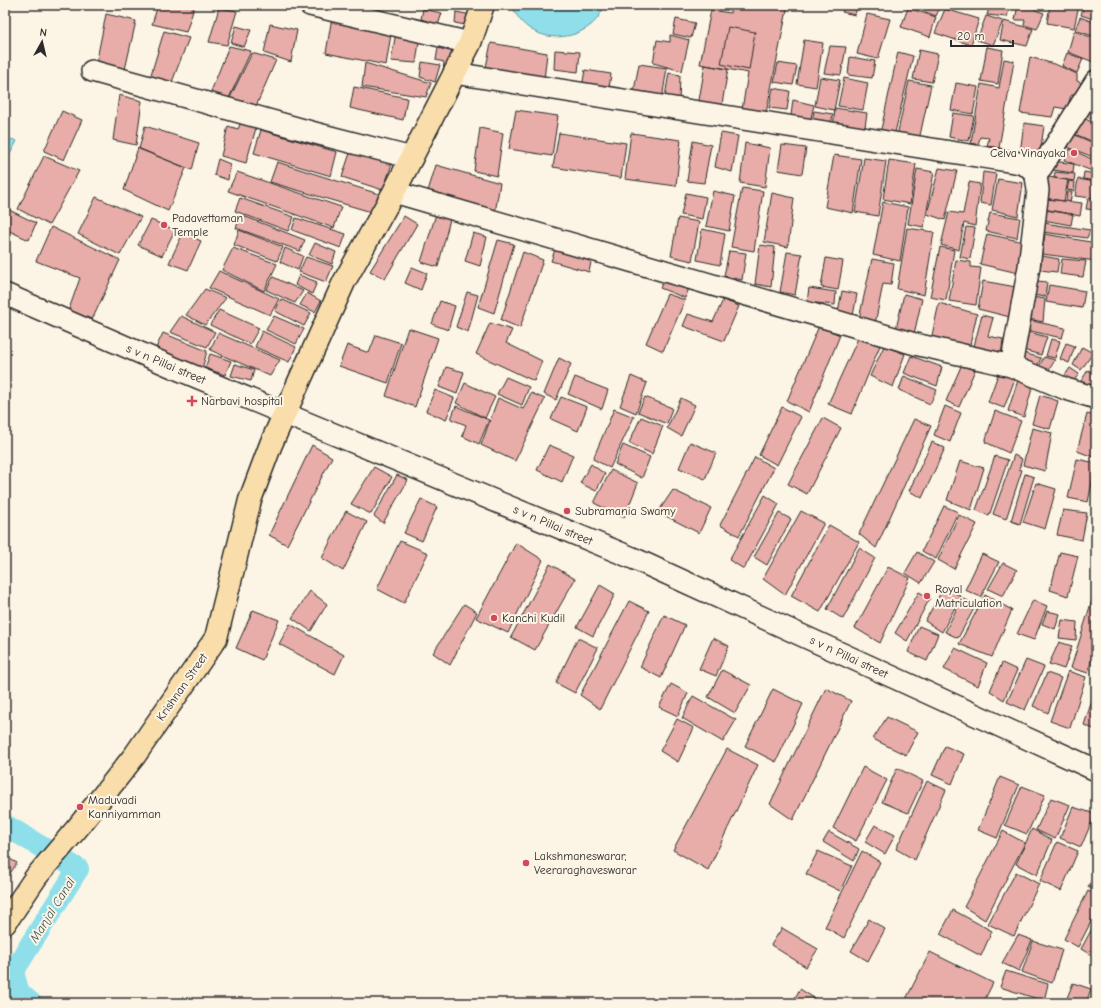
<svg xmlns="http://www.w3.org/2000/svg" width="1101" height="1008" font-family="'Comic Neue',sans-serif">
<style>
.water{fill:#8fdfeb;stroke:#67979e}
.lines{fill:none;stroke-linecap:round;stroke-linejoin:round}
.canal{stroke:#8fdfeb;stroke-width:22}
.building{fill:#e8ada8;stroke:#2b2b2b}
.minor-casing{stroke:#2b2b2b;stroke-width:24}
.major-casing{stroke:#2b2b2b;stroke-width:25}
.minor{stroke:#fcf5e5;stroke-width:21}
.major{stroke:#f9deab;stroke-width:22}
.poi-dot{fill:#d1495b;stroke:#fcf5e5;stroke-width:1.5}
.labels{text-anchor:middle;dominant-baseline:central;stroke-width:4;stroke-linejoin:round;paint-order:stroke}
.poi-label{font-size:12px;fill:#2b2b2b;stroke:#fcf5e5;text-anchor:start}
.street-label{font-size:12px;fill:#2b2b2b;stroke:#fcf5e5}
.water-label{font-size:13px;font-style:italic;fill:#44585b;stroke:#fcf5e5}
</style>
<rect width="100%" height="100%" fill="#fcf5e5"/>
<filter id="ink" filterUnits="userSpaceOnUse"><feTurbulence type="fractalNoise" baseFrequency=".025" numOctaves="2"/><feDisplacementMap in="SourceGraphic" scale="8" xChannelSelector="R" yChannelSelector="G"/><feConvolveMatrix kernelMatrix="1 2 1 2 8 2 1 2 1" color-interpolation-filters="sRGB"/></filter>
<g filter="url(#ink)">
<!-- water -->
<path class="water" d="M512,5H604C602,13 597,20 591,25C565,46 523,39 512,5Z
M5,137L17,141L5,164Z"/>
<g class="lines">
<!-- canal -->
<path class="canal" d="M5,825L78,869L13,972L19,993L31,1003"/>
</g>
<!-- building -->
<path class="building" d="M158,5H195L186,32L152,24Z
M448,5H478L476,12Z
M731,5H788L765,118L741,116L748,73L700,64L711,10L730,13Z
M845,5H863V9L857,7L855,15L842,12Z
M909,5H941L936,16L909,6Z
M949,5H964L962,10L948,6Z
M990,5H1010L1007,17L987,15Z
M1018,5L1035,7V10L1044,13L1037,29L1024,25L1025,20H1015Z
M1050,5H1079L1074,28L1047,23Z
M1084,5H1096V20L1081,15Z
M219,8L237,11L227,45L209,42Z
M908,8L936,17L930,37L901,27Z
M423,9L442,13L438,25L421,19Z
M945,9L979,19L971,45L935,33Z
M456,12L472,15L470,26L455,23Z
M106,14L136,21L124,74L95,69Z
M867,14L890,19L878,59L857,54Z
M986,16L1003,21L993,45L977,40Z
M332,17L392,28L386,65L326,53Z
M1080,17L1096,23V37L1075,30Z
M676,19L695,23L691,38L673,34Z
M1004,21L1033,29L1027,46L1000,40Z
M270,24L297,30L291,62L264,53Z
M236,26L251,30L244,47L231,43Z
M728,27L755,32L749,70L721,64Z
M164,31L189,38L172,82L150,78Z
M1074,31L1096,39V63L1068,52Z
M396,32L420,35L416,63L391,61Z
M670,35L689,40L682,71L653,63L657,40L670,42Z
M804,40L823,43L816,87L797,84Z
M491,43L547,53L544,80L485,72Z
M229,46L251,51L228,100L210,94Z
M830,46L846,47L841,75L824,73Z
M987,46V47L1003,50L998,84L981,81Z
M438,48L457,53L443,72L444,62L436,60Z
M555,50L580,52L578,72L554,69Z
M919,50L938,54L932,82L913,79Z
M898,52L913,56L894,137L880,134Z
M252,53L276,60L254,111L228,102Z
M1067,53L1083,59L1077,73L1062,66Z
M850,57L875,61L872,78L848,75Z
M1030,57L1057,65L1077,74V81L1084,84L1081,97L1071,95L1067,109L1055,107L1052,117L1020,113Z
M1004,59L1014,61L999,148L987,146L989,138L980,137L978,145L971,143L981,84L999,88Z
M422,62L440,65L435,82L420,77Z
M365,63L431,83L426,97L362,87Z
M778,63L797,66L793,85L774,82Z
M639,64L667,68L661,105L632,101Z
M705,65L728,69L721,110L698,106Z
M585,70L611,74L608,96L581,93Z
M669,73L680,75L679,104L664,102Z
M820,77L840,80L834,110L815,106Z
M844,78L868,83L863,110L838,106Z
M909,81L931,85L919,140L897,136Z
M956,83L978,87L973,114L951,110Z
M354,87L407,98L403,120L350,108Z
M773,88L790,91L787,110L769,108Z
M119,95L142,101L136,145L113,140Z
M1096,99V121L1078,113Z
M793,100L814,105L809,126L790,123Z
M835,108L867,113L864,134L833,129Z
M516,110L558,116L552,156L509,149Z
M62,111L82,120L64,160L44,151Z
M814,111L833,114L830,129L811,127Z
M953,113L974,116L969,141L949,137Z
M1077,115L1096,124V143L1070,132Z
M241,122L256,128L246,163L221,156L228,126L238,129Z
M1024,123L1044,126L1040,154L1020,153Z
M145,126L199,143L192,170L139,149Z
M480,128L503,133L497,176L474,171Z
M261,130L337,152L331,176L254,153Z
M1068,132L1096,144V158L1062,145Z
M559,133L626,143L621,178L553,167Z
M631,133L681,140L676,186L625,179Z
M721,133L738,136L732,172L715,167Z
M693,141L711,145L704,183L687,181Z
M745,143L770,148L765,187L740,183Z
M782,145L806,148L802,174L778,170Z
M352,147L394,158L383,190L342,177Z
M138,148L186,168L168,211L124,190Z
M1070,149L1096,161V166L1092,171L1064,160Z
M834,155L861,159L853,213L825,207Z
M44,156L79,171L49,225L18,209Z
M864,158L886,161L878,216L855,212Z
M218,159L230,164L228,180L214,175Z
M889,160L916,164L910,204L883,199Z
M1054,161L1074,164L1073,173L1053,170Z
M277,162L385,196L378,214L270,182Z
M436,165L500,183L495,213L428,191Z
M939,168L957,171L945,220L927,214Z
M917,169L934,172L924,227L908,224Z
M237,172L341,207L334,228L228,191Z
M983,172L996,174L991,205L980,203Z
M1055,172L1075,174L1074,181L1054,178Z
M1084,172L1096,174V181L1083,179Z
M1048,177L1068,180L1064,201L1044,198Z
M998,179L1023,183L1018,216L992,210Z
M1078,179L1095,182L1092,198L1075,196Z
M1069,181L1075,182L1074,191L1067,190Z
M969,182L980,184L975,226L964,223L959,250L941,245L949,212L963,214Z
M742,188L763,191L754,251L731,247Z
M713,191L735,196L729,231L706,226Z
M1067,192H1072L1070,202L1066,201Z
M686,193L706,197L702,219L681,215Z
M772,193L794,198L788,247L764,242Z
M96,197L141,217L120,255L78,234Z
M240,198L294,217L288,231L235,211Z
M1046,199L1082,203L1080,216L1044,209Z
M1088,199L1096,200V210L1086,209Z
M883,202L908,207L900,261L873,255Z
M5,208L36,223L29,240L5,229Z
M1044,210L1073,214L1071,225L1043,220Z
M437,211L451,215L438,267L421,262Z
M990,213L1020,218L1017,238L986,231Z
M241,215L305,240L300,251L236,228Z
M404,216L417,224L385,279L370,271Z
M296,218L346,234L341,248L292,230Z
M678,218L699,222L692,261L671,256Z
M151,220L175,230L162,256L138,245Z
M1044,223L1090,230L1087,238L1043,232Z
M51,227L120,260L91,322L68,312L80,278L36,261Z
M966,227L975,228L970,259L960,257Z
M907,228L934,232L924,295L897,289Z
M702,229L725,234L720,265L697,260Z
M239,230L283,247L277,261L234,245Z
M183,233L201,241L188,270L169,263Z
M473,233L487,237L480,266L465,261Z
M987,234L1024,242L1018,273L980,264Z
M1045,234L1096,243V261L1042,254Z
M498,240L514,244L494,313L478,307Z
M315,243L336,252L332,264L309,255Z
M760,245L775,247L771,287L755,284Z
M556,247L592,257L589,272L551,261Z
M940,247L954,250L946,300L930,297Z
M233,248L277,264L264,291L222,270Z
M285,248L303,256L298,270L280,262Z
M729,251L746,253L742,280L724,276Z
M523,252L543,260L520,328L501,320Z
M787,252L802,254L795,295L780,292Z
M1042,256L1059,259L1057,272L1040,270Z
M306,257L333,266L326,282L299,272Z
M826,258L843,261L838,290L821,287Z
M872,259L894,263L891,285L883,284L875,324L859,319Z
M1062,259L1086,261L1083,277L1060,274Z
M956,260L971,262V267L981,268L976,305L949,301Z
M412,267L427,273L421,290L405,283Z
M219,271L279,299L270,315L209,288Z
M299,275L317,282L312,294L295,285Z
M666,276L690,286L685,298L660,288Z
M273,277L303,291L295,303L266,290Z
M1029,280L1047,282L1045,297L1027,294Z
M983,281L1016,287L1010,317L978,309Z
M1049,285L1085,291L1082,308L1046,302Z
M809,288L836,292L835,305L807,302Z
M205,289L226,298L205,325L186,315Z
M842,291L857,294L853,316L838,312Z
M467,292L478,295L468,332L456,327Z
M307,293L321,301L315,312L300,305Z
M667,294L685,300L663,351L646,343Z
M904,294L922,299L914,334L896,329Z
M1026,296L1045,299L1043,322L1024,318Z
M281,299L311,313L304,326L275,311Z
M723,300L739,306L724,341L683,326L688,314L713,322Z
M440,301L455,306L448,330L432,324Z
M939,303L977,314L969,349L931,340Z
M219,310L259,328L250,344L210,325Z
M982,315L993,318L988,336L1003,339L1001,357L973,350Z
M181,316L215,332L207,347L170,332Z
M274,316L304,329L296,344L266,330Z
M1028,320L1065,328L1062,338L1026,330Z
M490,323L512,330L506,343L542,361L534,381L476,354Z
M819,326L840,335L809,412L787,401Z
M408,328L438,338L415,407L386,396Z
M262,331L296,347L289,362L255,347Z
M1024,331L1047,337L1041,355L1020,349Z
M163,333L207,351L202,369L155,350Z
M218,333L280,360L270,376L210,350Z
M860,334L881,343L852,414L828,404Z
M376,335L401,343L388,383L339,366L347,345L369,353Z
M1051,339L1060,341L1055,358L1046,356Z
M1066,343L1075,346L1069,363L1060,359Z
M884,346L905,354L893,387L870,376Z
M1082,347L1093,353L1081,370L1073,365Z
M1023,353L1041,358L1034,373L1017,366Z
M210,354L231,361L225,375L205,368Z
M911,356L942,367L937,386L904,373Z
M1044,357L1055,360L1044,378L1035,374Z
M559,358L571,364L556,400L544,394Z
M235,364L254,370L251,381L231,376Z
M962,364L975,370L959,407L946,401Z
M446,367L464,372L457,394L439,387Z
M1070,368L1079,374L1068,388L1059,384Z
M1000,369L1016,376L1004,408L988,402Z
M1088,370L1096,374V383L1092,392L1078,386Z
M631,376L647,383L636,413L620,406Z
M904,376L937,390L930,404L899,390Z
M506,377L529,387L522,405L497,394Z
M575,377L608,390L602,409L568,394Z
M1018,380L1033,385L1024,417L1008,411Z
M465,383L495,397L485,418L456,403Z
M435,390L454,398L446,420L426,411Z
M531,393L545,399L515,461L481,445L498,398L523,409Z
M1040,395L1058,401L1050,429L1032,424Z
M561,397L587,407L578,431L551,419Z
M645,397L672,408L667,424L638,412Z
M681,398L695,405L681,436L667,428Z
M456,406L489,420L479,444L462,436L466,425L451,419Z
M945,406L961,413L950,442L934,435Z
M782,407L801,417L777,465L759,455Z
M614,409L634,417L610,468L593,459Z
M995,411L1021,421L1009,453L985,442Z
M1087,414L1096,416V458L1077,451Z
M641,417L663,426L652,454L629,443Z
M823,418L841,428L807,494L788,484Z
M914,419L931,426L876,548L859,534Z
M1032,428L1052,433L1045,471L1023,465Z
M690,442L716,453L705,479L679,468Z
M932,442L945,448L922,498L909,491Z
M312,445L332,457L287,545L269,535Z
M549,445L573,455L562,482L537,470Z
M623,445L650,457L642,478L615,464Z
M1014,455L1022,459L1019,469L1022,470L1006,519L993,514Z
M995,456L1008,460L989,516L976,510Z
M755,457L774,468L739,536L720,525Z
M1077,459L1096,463L1088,502L1068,498Z
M960,461L984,468L971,510L947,500Z
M591,464L605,474L596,491L580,483Z
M374,467L392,477L371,514L351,504Z
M611,470L638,483L624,518L594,503Z
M1025,474L1034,477L1020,524L1011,521Z
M397,475L408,480L383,523L374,516Z
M1036,483L1056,489L1045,529L1023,522Z
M673,490L711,508L699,533L658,512Z
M765,495L779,504L744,569L729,560Z
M421,499L437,507L422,541L404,533Z
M944,506L958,512L936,559L922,551Z
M1063,510L1087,513L1082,540L1057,535Z
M346,511L367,522L343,571L322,558Z
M801,511L824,523L785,595L763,579Z
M779,513L791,519L767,565L754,557Z
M959,515L977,524L954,569L938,560Z
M829,525L859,542L820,612L791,596Z
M400,541L428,553L404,603L377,589Z
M516,543L543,560L508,633L476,618Z
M859,548L875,558L843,619L827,609Z
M917,552L934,562L921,583L905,573Z
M1060,552L1078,556L1068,596L1050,590Z
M982,554L999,562L981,597L965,590Z
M1003,563L1017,570L1003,596L988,589Z
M550,564L575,579L535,650L511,637Z
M888,567L910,578L880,643L855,628Z
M600,585L615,594L593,636L577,627Z
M944,587L961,596L942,632L925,621Z
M1096,587V644L1088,673L1071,668Z
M310,591L327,604L311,631L292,618Z
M919,592L930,598L907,641L895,633Z
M985,595L1012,610L992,657L959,644Z
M962,598L976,605L958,638L945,632Z
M1033,600L1047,606L1034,640L1017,634Z
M629,601L649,611L600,709L580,695Z
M464,604L477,612L450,665L433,653Z
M253,610L279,620L262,660L236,648Z
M1047,611L1060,614L1055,629L1042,624Z
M664,615L685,625L661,678L640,667Z
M1062,620L1077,622L1076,640L1059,638Z
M290,624L344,655L335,674L279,644Z
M919,626L938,634L927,661L908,652Z
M578,638L598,648L575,693L556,683Z
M713,638L729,646L716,676L699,669Z
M1059,642L1072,646L1064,669L1049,664Z
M955,648L987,663L978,686L944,669Z
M1026,660L1044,667L1025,710L1007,702Z
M1002,663L1017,670L1004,700L990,691Z
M722,670L751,685L735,713L708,697Z
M1068,671L1086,677L1070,728L1050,721Z
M1047,673L1061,678L1048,713L1033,706Z
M671,684L688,693L678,716L659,707Z
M826,688L851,701L793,820L770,804Z
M1096,688V730L1084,725Z
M773,689L803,704L776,762L745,746Z
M693,696L736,720L723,742L682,718Z
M887,717L918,732L906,755L873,739Z
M677,719L694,728L678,762L660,751Z
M945,746L964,754L952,784L932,775Z
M727,749L758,765L708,870L673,850Z
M863,767L887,780L856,841L833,828Z
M897,768L923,781L908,813L882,802Z
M1000,777L1019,785L997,838L978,830Z
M927,781L946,790L915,860L896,849Z
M1022,786L1045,795L1027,834L1005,825Z
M1051,798L1070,805L1055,839L1036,830Z
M1073,807L1095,814L1081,847L1060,838Z
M875,825L895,835L885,854L865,842Z
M1032,829L1052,840L1037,875L1016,864Z
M1003,831L1025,843L985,920L964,907Z
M829,832L859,849L854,861L823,842Z
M1057,842L1078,851L1061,891L1040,881Z
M818,851L852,866L840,891L806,874Z
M862,851L880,862L844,938L825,927Z
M5,856L17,863L7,878L5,877Z
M1096,871V891L1088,887Z
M1016,872L1039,884L1014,936L988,924Z
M1088,891L1096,895V912L1078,947L1064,939Z
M953,910L992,931L981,956L940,934Z
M869,919L885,929L868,961L851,951Z
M1096,921V958L1081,949Z
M782,928L818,949L806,967L771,945Z
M1018,935L1032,940L1019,971L1002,963Z
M1033,941L1062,950L1052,983L1022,972Z
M930,952L993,983L983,1003H904Z
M1006,971L1048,984L1044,1001L1000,987Z
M1073,983L1091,989L1086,1003H1065Z
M800,989L822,1003H792Z"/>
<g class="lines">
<defs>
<path id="minor" d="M310,5L470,43
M92,71L315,133L412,158
M454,73L1020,163L1030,167L1036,176L1038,190L1029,267L1011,366
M1036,176L1096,81
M394,192L915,344L1011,366L1066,389L1096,398
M5,294L177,369L635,559L1096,770"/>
<path id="major" d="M5,923L36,877L79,826L135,755L216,638L250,500L271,444L344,282L394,192L470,43L483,5"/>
</defs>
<!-- minor casing -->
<use href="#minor" class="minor-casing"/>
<!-- major casing -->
<use href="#major" class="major-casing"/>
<!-- minor -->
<use href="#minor" class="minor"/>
<!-- major -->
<use href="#major" class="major"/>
</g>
</g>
<!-- markers -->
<g class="poi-dot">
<circle cx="1074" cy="153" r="4"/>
<circle cx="164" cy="225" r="4"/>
<path d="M190 395h4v4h4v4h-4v4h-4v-4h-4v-4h4z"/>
<circle cx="567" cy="511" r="4"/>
<circle cx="927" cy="596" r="4"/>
<circle cx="494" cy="618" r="4"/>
<circle cx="80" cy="807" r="4"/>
<circle cx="526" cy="863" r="4"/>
</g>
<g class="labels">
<!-- poi labels -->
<g class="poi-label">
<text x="1066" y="153" text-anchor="end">Celva Vinayaka</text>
<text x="172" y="218">Padavettaman<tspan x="172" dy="14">Temple</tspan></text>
<text x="201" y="401">Narbavi hospital</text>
<text x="575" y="511">Subramania Swamy</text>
<text x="935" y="589">Royal<tspan x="935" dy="14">Matriculation</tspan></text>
<text x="502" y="618">Kanchi Kudil</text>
<text x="88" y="800">Maduvadi<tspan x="88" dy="14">Kanniyamman</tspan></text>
<text x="534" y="856">Lakshmaneswarar,<tspan x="534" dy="14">Veeraraghaveswarar</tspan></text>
</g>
<!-- street labels -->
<g class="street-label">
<text transform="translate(166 364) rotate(23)">s v n Pillai street</text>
<text transform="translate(553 525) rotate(23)">s v n Pillai street</text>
<text transform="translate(849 657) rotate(25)">s v n Pillai street</text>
<text transform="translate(182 687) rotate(-55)">Krishnan Street</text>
</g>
<!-- water labels -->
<g class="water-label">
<text transform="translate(52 910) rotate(-58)">Manjal Canal</text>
</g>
</g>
<!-- margin -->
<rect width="1101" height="1008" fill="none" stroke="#fcf5e5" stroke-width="20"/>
<rect x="10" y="10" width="1081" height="988" fill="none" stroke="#2b2b2b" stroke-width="1.5" filter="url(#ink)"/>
<!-- north arrow -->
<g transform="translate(42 42) rotate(8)" stroke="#fcf5e5" stroke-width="3" paint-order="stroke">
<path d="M0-3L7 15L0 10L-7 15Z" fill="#2b2b2b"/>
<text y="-6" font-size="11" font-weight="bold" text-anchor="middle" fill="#2b2b2b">N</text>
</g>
<!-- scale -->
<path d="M951 40v6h62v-6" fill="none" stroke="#2b2b2b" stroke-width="2"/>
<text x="957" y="40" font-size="12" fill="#2b2b2b" stroke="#fcf5e5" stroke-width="3" paint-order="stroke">20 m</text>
</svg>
